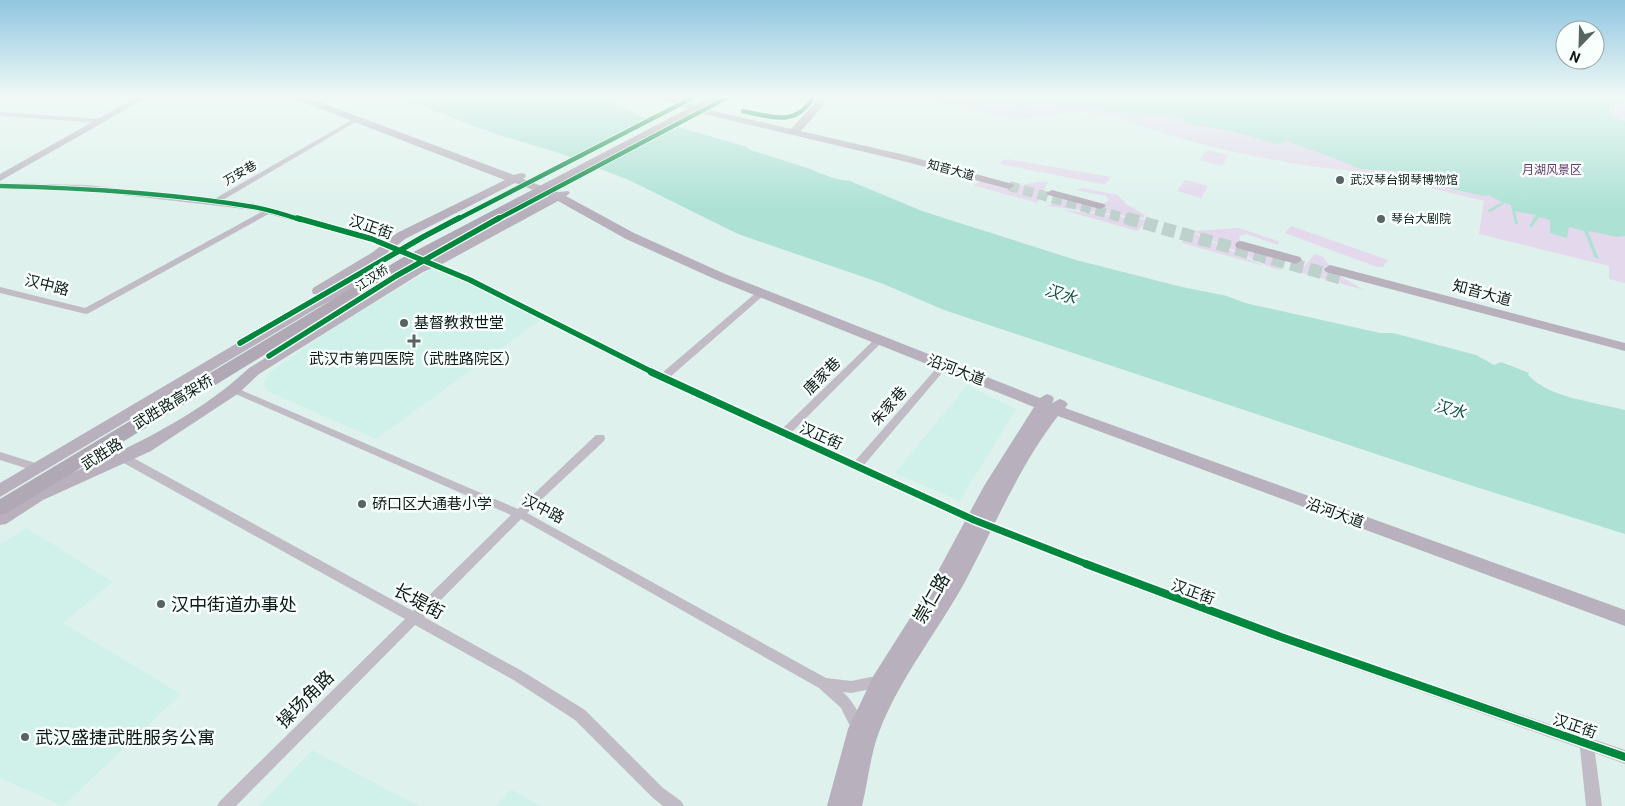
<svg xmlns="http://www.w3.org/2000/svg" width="1625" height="806" font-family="Roboto,'Noto Sans SC',sans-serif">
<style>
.built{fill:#d0f1e9}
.green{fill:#e3d8ec}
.water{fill:#ace1d4}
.pier{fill:#def1ec}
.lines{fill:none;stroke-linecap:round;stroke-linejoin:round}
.secondary-tunnel-far1{stroke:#bfd1cc;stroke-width:10;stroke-dasharray:10 5;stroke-linecap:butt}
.secondary-tunnel{stroke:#bfd1cc;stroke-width:13;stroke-dasharray:13 6;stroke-linecap:butt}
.minor{fill:#c1bbc5;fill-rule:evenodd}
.tertiary{fill:#c1bbc5;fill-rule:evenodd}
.secondary{fill:#b8b0bc;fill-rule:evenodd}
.primary{fill:#b1a8b6;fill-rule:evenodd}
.cycleway-far3-casing{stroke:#f8fffd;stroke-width:6}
.cycleway-far2-casing{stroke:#f8fffd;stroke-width:8}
.cycleway-far1-casing{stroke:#f8fffd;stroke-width:10}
.cycleway-casing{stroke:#f8fffd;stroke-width:11}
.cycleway-far3{stroke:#00873e;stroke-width:4.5}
.cycleway-far2{stroke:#00873e;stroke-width:5.5}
.cycleway-far1{stroke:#00873e;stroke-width:7}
.cycleway{stroke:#00873e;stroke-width:8}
.poi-dot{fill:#566562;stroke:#f8fffd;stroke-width:2}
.labels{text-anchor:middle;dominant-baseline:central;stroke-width:5;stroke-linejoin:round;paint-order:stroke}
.far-street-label{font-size:12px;fill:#0d1a17;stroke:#f8fffd}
.far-park-label{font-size:12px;fill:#67396f;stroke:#f8fffd}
.far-poi-label{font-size:12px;fill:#0d1a17;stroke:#f8fffd;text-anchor:start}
.street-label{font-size:15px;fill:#0d1a17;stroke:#f8fffd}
.poi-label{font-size:15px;fill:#0d1a17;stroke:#f8fffd;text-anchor:start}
.water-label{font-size:16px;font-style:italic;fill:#185146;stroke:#f8fffd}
.near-street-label{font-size:18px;fill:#0d1a17;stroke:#f8fffd}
.near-poi-label{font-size:18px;fill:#0d1a17;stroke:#f8fffd;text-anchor:start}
</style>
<rect width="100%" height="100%" fill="#def1ec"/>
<!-- built -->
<path class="built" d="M432,269L466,282L542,319L376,439L269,392L264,385L267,374L344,321Z
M967,385L1016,409L960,501L895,473Z
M27,528L113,582L63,623L181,694L63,806L0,778V544Z
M312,750L419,806H259Z
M511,789L541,806H496Z"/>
<!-- green -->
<path class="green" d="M922,97H1622L1625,106V283L1609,279V266L1479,234L1484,201L1406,182L1404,179L1356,177L1353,171C1268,162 1188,145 1108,114L1100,117L1086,111L1015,119Z
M1206,150L1229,155L1222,166L1199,160Z
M1008,159L1111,177L1105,184H1101L1000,164L1001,161Z
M1185,180L1208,186L1201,198L1177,191Z
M982,181C991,183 1000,186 1009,186C1023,187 1035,180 1048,182L1037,203L973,185Z
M1082,188L1118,195L1126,204L1145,215L1144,218L1048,206L1062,198L1098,207L1109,200L1106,196L1076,190Z
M1063,210L1142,219L1147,221L1137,231Z
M1291,226L1388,260L1383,267H1377L1285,233Z
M1239,228L1278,241L1279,245L1246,234L1239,236L1241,245L1280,258L1282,270L1272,268L1192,231Z
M1185,231L1191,232L1264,266L1182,243Z
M1315,254L1323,257L1335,273L1364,290L1299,272Z"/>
<!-- water -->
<path class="water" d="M397,97H598L630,110L637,115L747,147L748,149C765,155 783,160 801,166C818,171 832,180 850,181L922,211L1076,260L1182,287L1227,296L1245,303L1380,333H1393L1476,355L1494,365L1501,362L1529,373L1528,375C1549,398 1595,402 1625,410V534L1448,478L944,310L881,283L738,234L629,180L559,153L496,134Z
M1014,97H1617L1616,106L1606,113L1625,122V236L1618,237L1588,231L1599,259L1595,258L1584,231L1569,227L1567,238L1550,233V220L1539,217L1532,227L1529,226L1536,215L1515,211L1518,224H1515L1511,205L1505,203L1490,212L1487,211L1502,202L1488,195L1483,196L1404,178L1398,171L1360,169L1331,157L1286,141L1277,144L1231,131L1185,123L1183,118L1106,111L1097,107H1065L1051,99L1020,106L1017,97Z"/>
<!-- pier -->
<path class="pier" d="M652,116L679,125L594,169L568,159Z"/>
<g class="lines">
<!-- secondary-tunnel-far1 -->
<path class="secondary-tunnel-far1" d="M1009,186L1131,220"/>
<!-- secondary-tunnel -->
<path class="secondary-tunnel" d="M1126,218L1341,278"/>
<!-- minor -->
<path class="minor" d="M0,112L100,119L103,121L100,123L0,116Z
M357,117L359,118V120L216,204H213L209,202Z
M267,209H273L274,211L89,313L86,314L0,293V287L85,308Z
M428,262H434L493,288L662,373L758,291H764L765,293L764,295L670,377L783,428L876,338H882L884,340L792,432L855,461L941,363H947L949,365L947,367L864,465C902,482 940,501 979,517C1191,605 1409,676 1625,750V764L1595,753L1602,806H1586L1580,748L1276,641L1129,586L970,523L659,380L487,292L428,266Z
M234,387L518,509L596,435H604L605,438L604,441L527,513L826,678L851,681L881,675L886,677L888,681L886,685L881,687L851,693L843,692C854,702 860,715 866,729L864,734L859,736L854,734L841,708L819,688L521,519L424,617L522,671L585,710L663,788L681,801L684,806H663L653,798L575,720L512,679L415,625L236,806H217L220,801L405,619L120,461L119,458L120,455H128L413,611L511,515L231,392L229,390Z
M0,452L42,465L43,468L42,471L38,472L0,460Z"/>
<!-- tertiary -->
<path class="tertiary" d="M0,183L87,185L255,204L376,237L435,262L437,264L435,266H427L368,241L254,210L87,191L0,189Z"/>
<!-- secondary -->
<path class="secondary" d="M137,97H148L0,181V174Z
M294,97H306L514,175L521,173L525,174L526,176L523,179L558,192L568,191L570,193L566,196L634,233L725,274L1040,398L1047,394L1052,396L1054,399L1052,403L1060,399L1065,401L1068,404L1065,408L1625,610V626L1058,416C1020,465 996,523 967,578C939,630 900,677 879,732C870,756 868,782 862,806H827L848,729L874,675L929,588L984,486L1034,407L717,280L626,239L558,201L444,263L423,272L259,374L239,393L151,451L43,500L6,524L0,525V511L39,486L46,484C117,453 192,422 249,368L415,266L436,257L549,196L515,183L405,239L381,258L323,294H313L312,291L313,288L373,252L397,233L505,180L295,99Z
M655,97H668L709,110L905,155L1013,184L1014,186L1009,189L903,161L703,114Z
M1052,190L1104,204L1106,206L1100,209L1048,195L1046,193Z
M1241,241L1300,257L1302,260L1296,264L1237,248L1235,245L1237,242Z
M1330,265L1625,343V351L1326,272L1324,269Z
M372,270L378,274L376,277L317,308L0,497V483L307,302Z"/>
<!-- primary -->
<path class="primary" d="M710,97H722L412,264L7,513L0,515V499L402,258Z
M817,97H827L822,107L799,133H791L790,131L791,129L814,104Z"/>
<defs>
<path id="cycleway-far3" d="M743,111C771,117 797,127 813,97
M0,186C85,188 170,193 254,207C270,210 286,215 301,220
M456,220L694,97
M496,220L728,97"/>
<path id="cycleway-far2" d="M297,218L372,239L470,280L654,373
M240,343L423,237L459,218
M269,356L396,276L499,218"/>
<path id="cycleway-far1" d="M651,372L974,520L1089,565"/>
<path id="cycleway" d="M1086,564L1281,637L1625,757"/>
</defs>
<!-- cycleway-far3 casing -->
<use href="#cycleway-far3" class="cycleway-far3-casing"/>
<!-- cycleway-far2 casing -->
<use href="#cycleway-far2" class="cycleway-far2-casing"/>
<!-- cycleway-far1 casing -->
<use href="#cycleway-far1" class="cycleway-far1-casing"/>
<!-- cycleway casing -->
<use href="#cycleway" class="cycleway-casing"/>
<!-- cycleway-far3 -->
<use href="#cycleway-far3" class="cycleway-far3"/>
<!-- cycleway-far2 -->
<use href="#cycleway-far2" class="cycleway-far2"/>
<!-- cycleway-far1 -->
<use href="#cycleway-far1" class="cycleway-far1"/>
<!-- cycleway -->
<use href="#cycleway" class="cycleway"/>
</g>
<!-- sky -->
<linearGradient id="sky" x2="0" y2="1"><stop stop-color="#90c6e0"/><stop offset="0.46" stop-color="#f0f9f6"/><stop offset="1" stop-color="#f0f9f6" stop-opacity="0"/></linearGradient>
<rect width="1625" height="210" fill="url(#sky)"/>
<!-- markers -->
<g class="poi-dot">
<circle cx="1340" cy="180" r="5"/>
<circle cx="1381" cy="219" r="5"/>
<circle cx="404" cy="323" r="5"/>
<path d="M411.5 333.5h5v5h5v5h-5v5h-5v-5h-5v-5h5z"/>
<circle cx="362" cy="504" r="5"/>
<circle cx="161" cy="604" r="5"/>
<circle cx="25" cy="737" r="5"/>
</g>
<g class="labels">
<!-- far-street labels -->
<g class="far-street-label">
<text transform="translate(951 170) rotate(15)">知音大道</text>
<text transform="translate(240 173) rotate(-30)">万安巷</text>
<text transform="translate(372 278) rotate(-33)">江汉桥</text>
</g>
<!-- far-park labels -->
<g class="far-park-label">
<text x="1552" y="170">月湖风景区</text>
</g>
<!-- far-poi labels -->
<g class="far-poi-label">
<text x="1350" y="180">武汉琴台钢琴博物馆</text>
<text x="1391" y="219">琴台大剧院</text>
</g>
<!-- street labels -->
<g class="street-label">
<text transform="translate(371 227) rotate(19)">汉正街</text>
<text transform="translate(47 285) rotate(14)">汉中路</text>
<text transform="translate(1482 293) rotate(15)">知音大道</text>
<text transform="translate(956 370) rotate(21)">沿河大道</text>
<text transform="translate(822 376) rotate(-45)">唐家巷</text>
<text transform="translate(173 402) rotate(-31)">武胜路高架桥</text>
<text transform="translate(889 406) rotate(-49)">朱家巷</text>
<text transform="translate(821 436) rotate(24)">汉正街</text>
<text transform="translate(102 454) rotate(-32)">武胜路</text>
<text transform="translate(543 509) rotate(27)">汉中路</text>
<text transform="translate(1335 513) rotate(20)">沿河大道</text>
<text transform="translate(1193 592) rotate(20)">汉正街</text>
<text transform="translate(1575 726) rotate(19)">汉正街</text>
</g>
<!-- poi labels -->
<g class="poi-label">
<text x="414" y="323">基督教救世堂</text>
<text x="414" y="359" text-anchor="middle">武汉市第四医院（武胜路院区）</text>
<text x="372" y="504">硚口区大通巷小学</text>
</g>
<!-- water labels -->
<g class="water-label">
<text transform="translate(1061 294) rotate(18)">汉水</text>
<text transform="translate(1450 409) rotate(16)">汉水</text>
</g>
<!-- near-street labels -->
<g class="near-street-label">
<text transform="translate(931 598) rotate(-60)">崇仁路</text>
<text transform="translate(419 601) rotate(28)">长堤街</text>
<text transform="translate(305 699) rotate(-45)">操场角路</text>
</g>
<!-- near-poi labels -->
<g class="near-poi-label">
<text x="171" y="604">汉中街道办事处</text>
<text x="35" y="737">武汉盛捷武胜服务公寓</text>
</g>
</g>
<!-- north arrow -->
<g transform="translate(1580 45) rotate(203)"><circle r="24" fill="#f8fffd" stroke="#9aa3a1"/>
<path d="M0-4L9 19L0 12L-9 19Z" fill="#566562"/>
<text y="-8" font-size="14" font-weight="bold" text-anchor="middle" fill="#0d1a17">N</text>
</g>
</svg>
